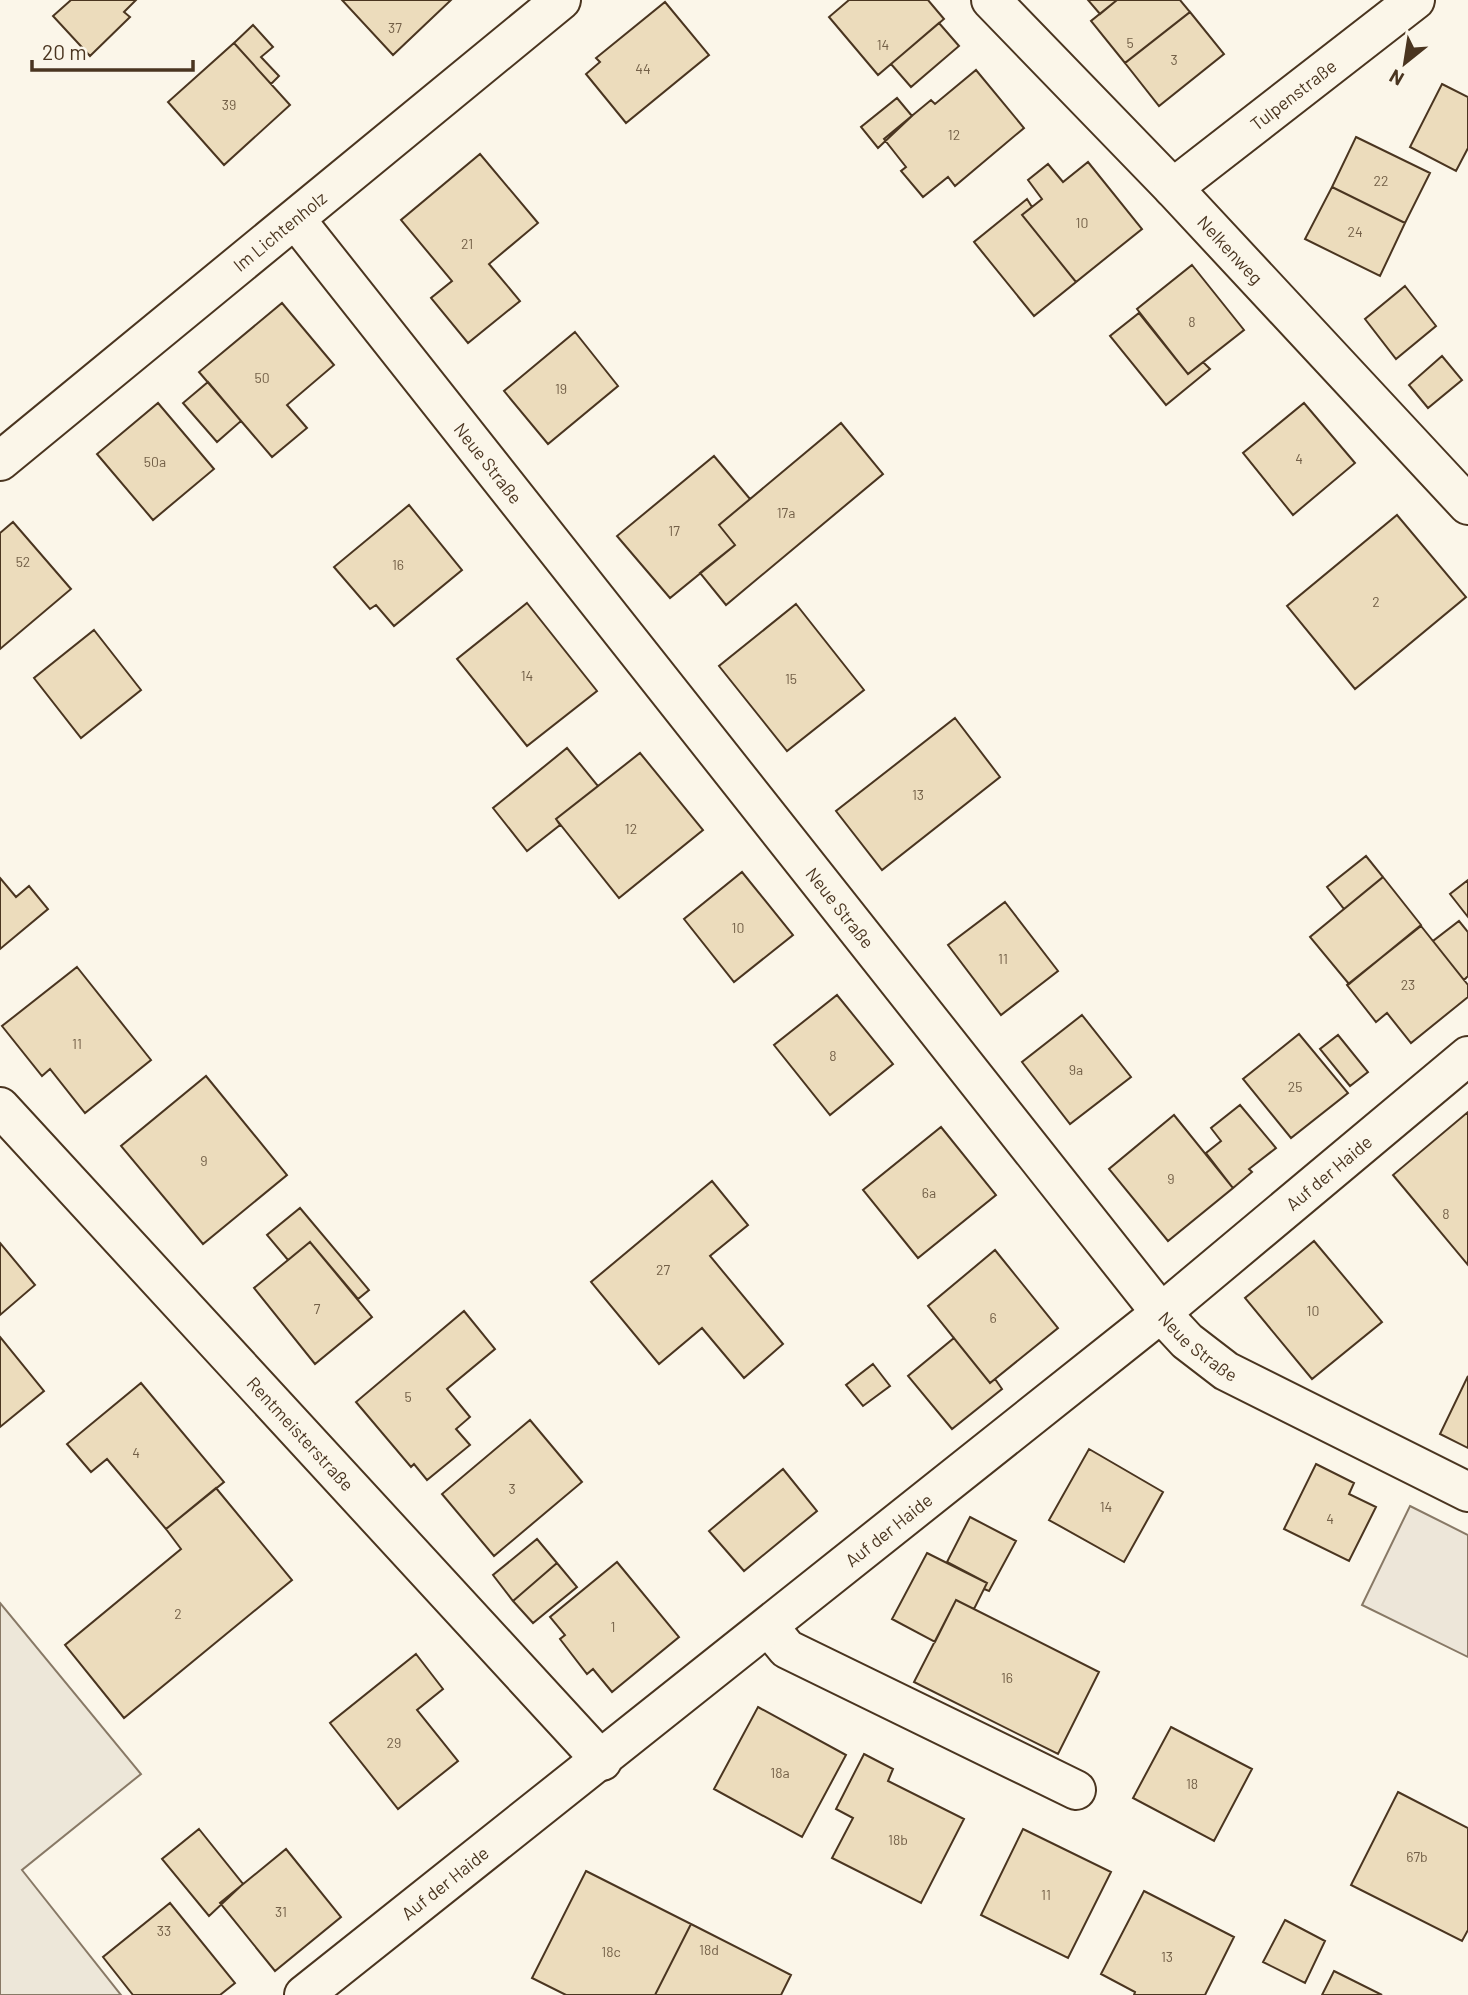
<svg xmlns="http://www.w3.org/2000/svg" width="1468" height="1995" font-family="Barlow,sans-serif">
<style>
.green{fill:#ede6d9;stroke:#887966;stroke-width:2}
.parking{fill:#ede7d9;stroke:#887966;stroke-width:2}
.building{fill:#ecdcbc;stroke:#4a3520;stroke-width:2}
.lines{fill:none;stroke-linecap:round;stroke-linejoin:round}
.street-casing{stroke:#4a3520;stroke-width:42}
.street{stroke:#fbf6e9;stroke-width:38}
.labels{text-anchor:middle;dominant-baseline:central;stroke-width:5;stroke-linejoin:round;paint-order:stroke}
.number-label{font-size:14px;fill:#725f47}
.street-label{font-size:18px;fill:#4a3520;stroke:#fbf6e9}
</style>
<rect width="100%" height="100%" fill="#fbf6e9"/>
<!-- green -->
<path class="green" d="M1410,1506L1468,1535V1657L1362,1605Z"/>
<!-- parking -->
<path class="parking" d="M0,1603L141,1774L22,1870L121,1995H0Z"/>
<!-- building -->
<path class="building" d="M71,0H136L124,12L130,17L90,56L53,16Z
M342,0H451L393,55Z
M849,0H928L944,19L878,75L829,17Z
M1088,0H1117L1100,14Z
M1117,0H1180L1190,12L1125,63L1091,21Z
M665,2L709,55L626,123L586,74L600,62L596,58Z
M1190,12L1224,54L1159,106L1125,63Z
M939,23L959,46L911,87L891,64Z
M253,25L273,47L261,57L279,76L271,84L234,43Z
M234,43L290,105L224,165L168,102Z
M976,70L1024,128L955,186L948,177L923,197L901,171L906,167L884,139L931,100L935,104Z
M1442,84L1468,97V148L1456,171L1410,147Z
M897,98L912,116L878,148L861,127Z
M1356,137L1430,173L1405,223L1332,187Z
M480,154L538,223L489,264L520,301L468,343L431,298L452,281L401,220Z
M1088,162L1142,229L1076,282L1022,215L1042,199L1028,180L1048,164L1063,182Z
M1332,187L1405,223L1380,276L1305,239Z
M1027,199L1032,207L1022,215L1076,282L1034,316L974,242Z
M1192,265L1244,330L1188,374L1137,309Z
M1405,286L1436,326L1396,359L1365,319Z
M282,303L334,365L287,405L307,428L272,457L199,372Z
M1139,313L1188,374L1203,362L1210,369L1166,405L1110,336Z
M575,332L618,386L548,444L504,391Z
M1442,356L1462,380L1428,408L1409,385Z
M208,382L241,421L217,442L183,403Z
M158,403L214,469L153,520L97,454Z
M1304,403L1355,463L1293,515L1243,453Z
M841,423L883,474L726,605L700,573L735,545L719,525Z
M714,456L750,499L719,525L735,545L670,598L617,536Z
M409,505L462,570L394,626L376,605L370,609L334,567Z
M1397,515L1466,597L1355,689L1287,606Z
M13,522L71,589L0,649V533Z
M527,603L597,691L527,746L457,659Z
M796,604L864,690L787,751L719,666Z
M94,630L141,690L81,738L34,678Z
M955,718L1000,777L882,870L836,811Z
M567,748L598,786L556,819L560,825L527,851L493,808Z
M640,753L703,830L619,898L556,819Z
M1366,856L1383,877L1344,909L1327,887Z
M742,872L793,935L734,982L684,919Z
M1383,877L1421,925L1349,984L1310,937Z
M0,878L16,897L29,886L48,909L0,949Z
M1468,880V917L1450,894Z
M1005,902L1058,971L1001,1015L948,945Z
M1459,921L1468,932V976L1464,980L1433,941Z
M1421,926L1468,985V997L1411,1043L1387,1013L1376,1022L1347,985Z
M77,967L151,1060L85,1113L50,1069L42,1076L2,1026Z
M837,995L893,1064L830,1115L774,1045Z
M1082,1015L1131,1077L1070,1124L1022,1062Z
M1299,1034L1348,1093L1291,1138L1243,1079Z
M1338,1035L1368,1072L1350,1086L1320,1049Z
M206,1076L287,1175L203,1244L121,1146Z
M1240,1105L1276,1148L1249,1169L1252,1172L1233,1188L1206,1153L1221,1141L1211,1128Z
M1468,1112V1265L1393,1175Z
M1174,1115L1233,1188L1168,1241L1109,1169Z
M941,1127L996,1195L918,1258L863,1190Z
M712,1181L748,1225L710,1256L783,1344L744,1378L702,1328L659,1364L591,1282Z
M300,1208L369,1290L358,1299L310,1242L288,1260L267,1235Z
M1314,1241L1382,1322L1312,1379L1245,1298Z
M310,1242L372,1317L315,1364L254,1288Z
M0,1243L35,1285L0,1315Z
M995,1250L1058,1328L990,1383L928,1306Z
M464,1311L495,1349L447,1389L470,1417L456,1429L470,1445L427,1480L414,1464L411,1467L356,1402Z
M0,1337L44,1391L0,1427Z
M954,1338L990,1383L995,1379L1002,1389L952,1429L908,1376Z
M873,1364L890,1386L863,1406L846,1385Z
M1468,1376V1448L1440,1434Z
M141,1383L224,1482L166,1529L107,1459L91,1472L67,1444Z
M530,1420L582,1482L494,1556L442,1494Z
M1089,1449L1163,1492L1124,1562L1049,1520Z
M1316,1464L1354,1483L1349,1494L1376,1507L1349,1561L1284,1529Z
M783,1469L817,1511L744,1571L709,1531Z
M216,1488L292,1580L124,1718L65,1645L181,1549L166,1529Z
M970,1517L1016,1541L989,1591L984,1589L987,1583L947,1562Z
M537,1539L557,1563L513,1601L493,1575Z
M927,1553L987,1583L974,1609L956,1600L935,1642L892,1619Z
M617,1562L679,1637L612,1692L593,1669L587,1674L560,1639L565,1635L550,1617Z
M557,1563L577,1587L533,1623L513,1601Z
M956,1600L1099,1672L1058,1754L914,1682Z
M416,1654L443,1689L417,1710L458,1761L398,1809L330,1723Z
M758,1707L846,1755L802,1837L714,1789Z
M1171,1727L1252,1769L1214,1841L1133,1798Z
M864,1754L893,1769L888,1781L964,1819L921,1903L832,1858L853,1818L836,1809Z
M1398,1792L1468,1828V1930L1462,1941L1351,1885Z
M199,1829L243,1884L209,1916L162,1859Z
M1023,1829L1111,1872L1068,1958L981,1915Z
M286,1849L341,1917L275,1971L220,1903Z
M586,1871L691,1924L655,1995H566L532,1978Z
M1144,1891L1234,1937L1205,1995H1134L1135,1992L1101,1974Z
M170,1903L235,1983L220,1995H133L103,1957Z
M1285,1920L1325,1941L1305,1983L1263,1962Z
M691,1924L791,1975L781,1995H655Z
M1334,1971L1382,1995H1322Z"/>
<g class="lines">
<defs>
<g id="street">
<path id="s1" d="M991,0L1173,188L1468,505"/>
<path id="s2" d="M1173,188L1415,0"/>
<path id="s3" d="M296,220L1161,1313L1187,1341L1226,1371L1468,1492"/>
<path id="s4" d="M0,461L561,0"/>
<path id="s5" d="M0,1107L602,1761"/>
<path d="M769,1627L787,1649L1076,1790"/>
<path id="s6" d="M304,1995L1161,1313L1468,1056"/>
</g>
</defs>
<!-- street casing -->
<use href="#street" class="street-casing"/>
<!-- street -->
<use href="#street" class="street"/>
</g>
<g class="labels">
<!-- number labels -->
<g class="number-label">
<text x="395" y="27">37</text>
<text x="1130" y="42">5</text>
<text x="883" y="44">14</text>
<text x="1174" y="59">3</text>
<text x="643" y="68">44</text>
<text x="229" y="104">39</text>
<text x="954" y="134">12</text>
<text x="1381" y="180">22</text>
<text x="1082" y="222">10</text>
<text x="1355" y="231">24</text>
<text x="467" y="243">21</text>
<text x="1192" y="321">8</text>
<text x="262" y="377">50</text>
<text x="561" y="388">19</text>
<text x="1299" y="458">4</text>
<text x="155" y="461">50a</text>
<text x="786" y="512">17a</text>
<text x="674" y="530">17</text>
<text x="23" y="561">52</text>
<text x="398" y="564">16</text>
<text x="1376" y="601">2</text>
<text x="527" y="675">14</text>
<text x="791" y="678">15</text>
<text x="918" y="794">13</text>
<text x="631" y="828">12</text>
<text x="738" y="927">10</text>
<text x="1003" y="958">11</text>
<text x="1408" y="984">23</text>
<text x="77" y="1043">11</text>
<text x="833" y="1055">8</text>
<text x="1076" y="1069">9a</text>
<text x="1295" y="1086">25</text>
<text x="204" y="1160">9</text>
<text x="1171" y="1178">9</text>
<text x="929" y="1192">6a</text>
<text x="1446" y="1213">8</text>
<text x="663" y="1269">27</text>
<text x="317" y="1308">7</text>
<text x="1313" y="1310">10</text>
<text x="993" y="1317">6</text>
<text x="408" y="1396">5</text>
<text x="136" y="1452">4</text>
<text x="512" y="1488">3</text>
<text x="1106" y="1506">14</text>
<text x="1330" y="1518">4</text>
<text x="178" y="1613">2</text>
<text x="613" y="1626">1</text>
<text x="1007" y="1677">16</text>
<text x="394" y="1742">29</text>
<text x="780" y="1772">18a</text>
<text x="1192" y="1783">18</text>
<text x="898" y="1839">18b</text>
<text x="1417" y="1856">67b</text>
<text x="1046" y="1894">11</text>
<text x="281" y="1911">31</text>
<text x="164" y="1930">33</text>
<text x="709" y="1949">18d</text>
<text x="611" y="1951">18c</text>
<text x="1167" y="1956">13</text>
</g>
<!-- street labels -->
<g class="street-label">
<text stroke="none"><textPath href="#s2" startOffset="152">Tulpenstraße</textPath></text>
<text stroke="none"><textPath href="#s4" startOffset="362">Im Lichtenholz</textPath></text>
<text stroke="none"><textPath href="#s1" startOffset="346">Nelkenweg</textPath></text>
<text stroke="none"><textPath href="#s3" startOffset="310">Neue Straße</textPath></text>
<text stroke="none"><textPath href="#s3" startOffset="877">Neue Straße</textPath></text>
<text stroke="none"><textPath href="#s6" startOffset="1314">Auf der Haide</textPath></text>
<text stroke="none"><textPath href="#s3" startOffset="1444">Neue Straße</textPath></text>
<text stroke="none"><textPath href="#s5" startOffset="444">Rentmeisterstraße</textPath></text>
<text stroke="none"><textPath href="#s6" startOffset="747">Auf der Haide</textPath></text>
<text stroke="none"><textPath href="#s6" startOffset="180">Auf der Haide</textPath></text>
</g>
</g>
<!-- north arrow -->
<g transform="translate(1405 63) rotate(210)" stroke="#fbf6e9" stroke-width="5" paint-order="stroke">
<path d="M0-5L12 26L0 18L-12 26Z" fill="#4a3520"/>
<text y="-10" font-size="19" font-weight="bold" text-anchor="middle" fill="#4a3520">N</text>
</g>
<!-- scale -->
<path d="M32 60v10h161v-10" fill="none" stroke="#4a3520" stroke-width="3.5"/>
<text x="42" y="60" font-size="21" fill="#4a3520" stroke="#fbf6e9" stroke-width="5" paint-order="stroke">20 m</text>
</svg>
